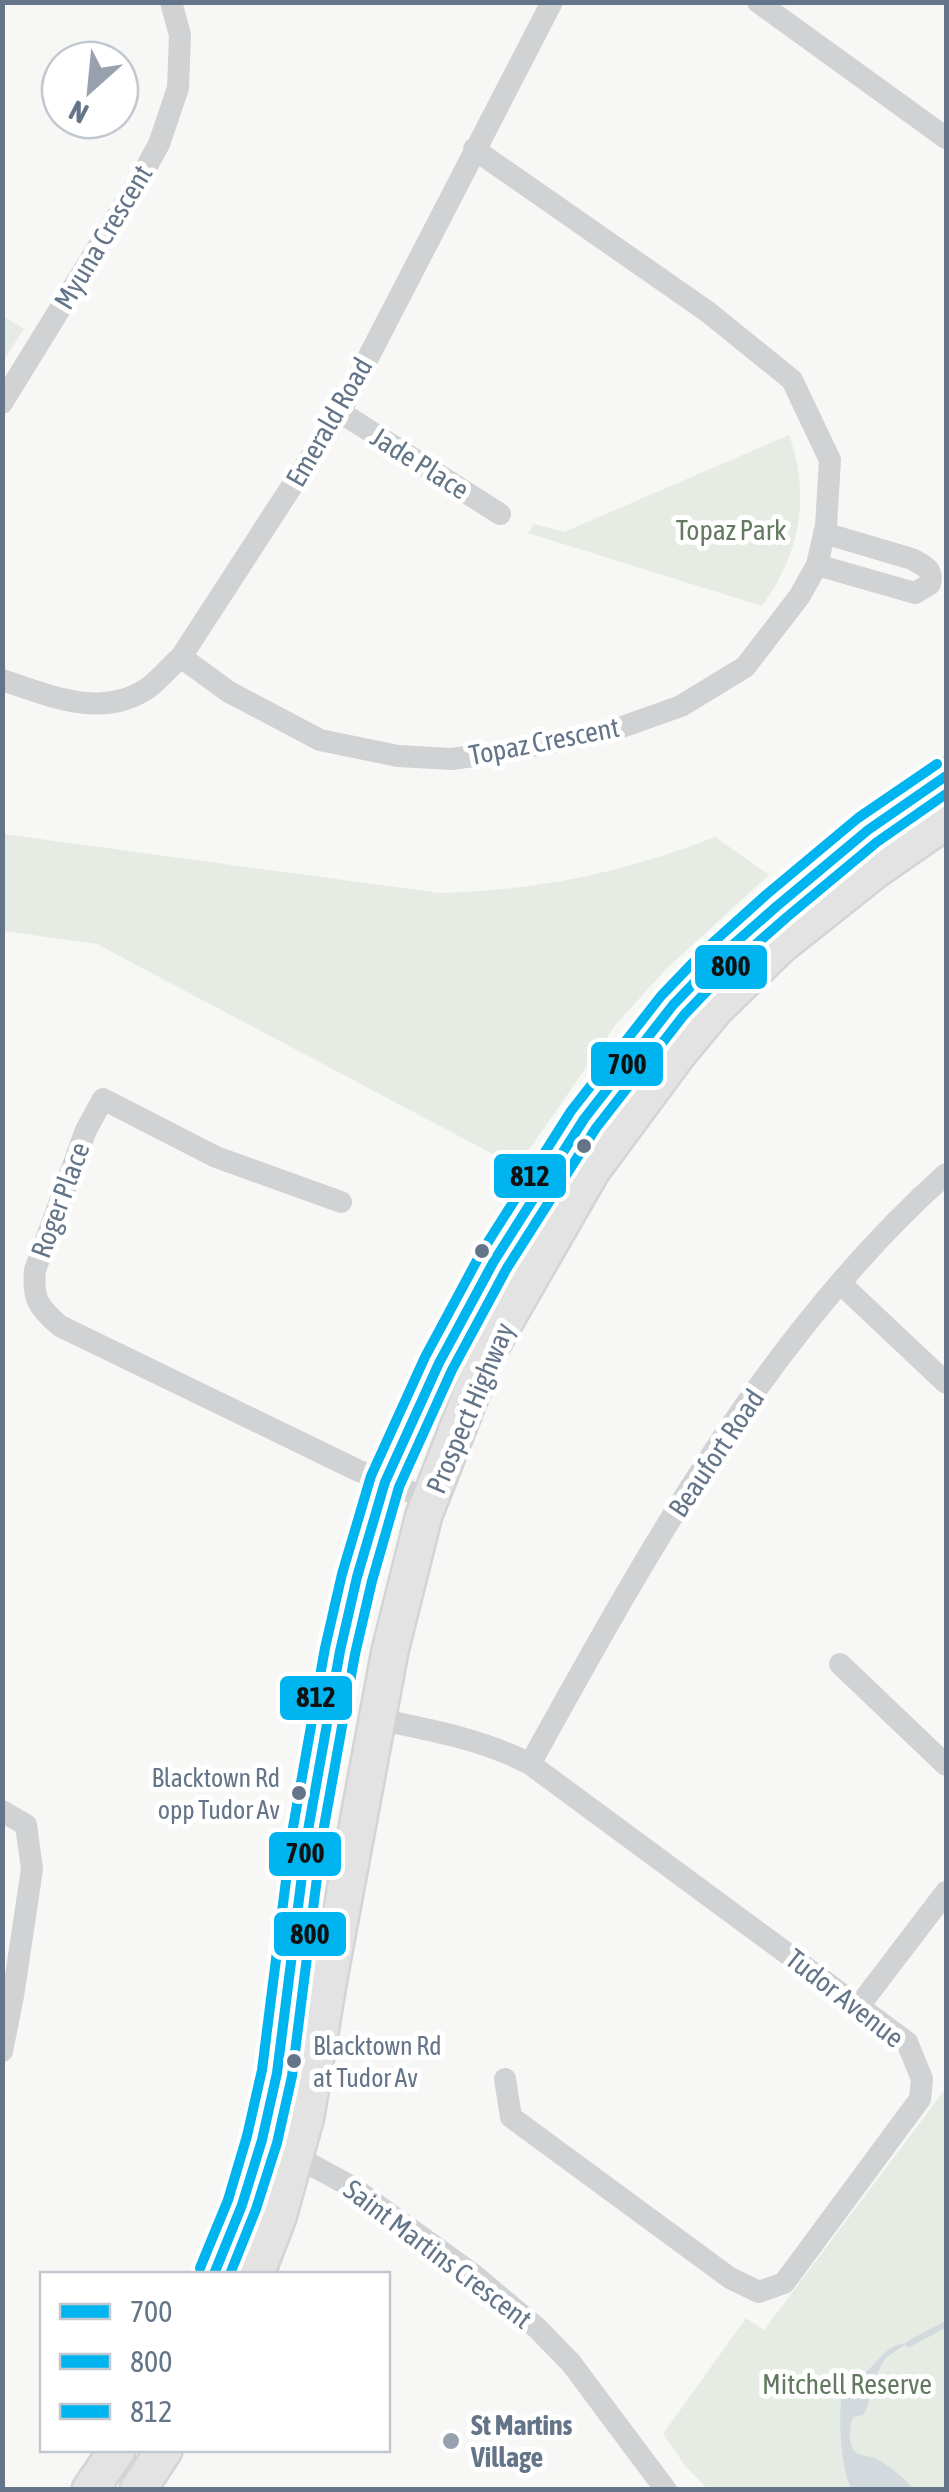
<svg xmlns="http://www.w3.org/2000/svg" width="949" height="2492" font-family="'Asap Condensed',sans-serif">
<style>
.green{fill:#e6ebe4}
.water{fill:#d3dade}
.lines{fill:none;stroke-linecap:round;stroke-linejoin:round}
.stream{stroke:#d3dade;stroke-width:6}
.primary-casing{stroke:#d3d4d5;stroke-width:40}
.street{stroke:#d1d2d3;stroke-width:22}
.primary{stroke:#e3e3e4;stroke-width:35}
.bus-1-casing{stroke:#fff;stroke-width:18}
.bus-2-casing{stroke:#fff;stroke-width:18}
.bus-3-casing{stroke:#fff;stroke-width:18}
.bus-1{stroke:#00b5ef;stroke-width:10}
.bus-2{stroke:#00b5ef;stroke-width:10}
.bus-3{stroke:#00b5ef;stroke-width:10}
.bus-dot{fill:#657589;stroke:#fff;stroke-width:4}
.poi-dot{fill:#98a2af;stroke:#fff;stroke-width:4}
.labels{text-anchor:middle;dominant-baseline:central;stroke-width:10;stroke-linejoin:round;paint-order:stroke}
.bus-label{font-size:26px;fill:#657589;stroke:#fff;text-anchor:end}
.street-label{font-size:28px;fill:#657589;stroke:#fff}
.park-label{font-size:28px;fill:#637a60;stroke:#fff}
.poi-label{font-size:28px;font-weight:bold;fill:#657589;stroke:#fff;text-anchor:start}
.line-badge{stroke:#fff;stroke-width:4}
.pale-badge-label{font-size:28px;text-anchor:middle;font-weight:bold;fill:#111}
</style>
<rect width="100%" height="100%" fill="#f7f7f6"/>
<!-- green -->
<path class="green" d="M3,316L24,329L3,361Z
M789,435C811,496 800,554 762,606L528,533L534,524L564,532Z
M3,834L440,893C540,890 622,873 715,837L769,875L667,968L617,1023L517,1167L97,944L3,931Z
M946,2088V2489H708L686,2467L663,2434L746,2318L764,2330Z"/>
<!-- water -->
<path class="water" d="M908,2343L885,2358L871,2386L868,2406L863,2415L853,2417C850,2424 848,2441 853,2449C857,2457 868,2455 875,2458C889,2465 904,2478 914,2489H851C840,2463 837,2409 844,2381C848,2380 856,2378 860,2376C879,2365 882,2345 908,2343Z"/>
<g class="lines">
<!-- stream -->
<path class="stream" d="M909,2344L946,2324"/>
<defs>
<path id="primary" d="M214,2274L242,2205L262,2140L277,2073L307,1836L340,1651L357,1577L385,1482L439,1363L494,1261L534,1196L584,1119L673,1005L718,958L777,906L868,830L946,776
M256,2274L278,2217L306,2116L329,1978L390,1651L424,1515L487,1353L592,1170L677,1055L715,1009L781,945L874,871L946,821
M90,2490L117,2450
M138,2490L164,2450"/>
</defs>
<!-- primary casing -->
<use href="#primary" class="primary-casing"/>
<!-- street -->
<path class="street" d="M758,2L946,138
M2,403L137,184L159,144L178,88L180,35L171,2
M340,412L500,514
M817,565L915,593L930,584C934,569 923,565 912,559L824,533
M181,657L229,692L320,740L398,756L451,759L496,753L608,732L681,706L745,667L799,597L817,565L826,526L830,460L792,380L708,312L474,149
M2,680C51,696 106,721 152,685C162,676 171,666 181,657L340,412L552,2
M341,1202L216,1157L103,1099L86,1130L35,1270C32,1299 39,1308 60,1326L357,1470L430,1500
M840,1283L946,1383
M840,1664L946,1765
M377,1719C430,1730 482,1739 530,1764L907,2042L922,2079L920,2099L784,2283L759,2292L730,2278L511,2117L505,2079
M530,1764C646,1555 766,1335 946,1174
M2,1811L26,1825L32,1869L13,1996L2,2051
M859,2006L946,1892
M284,2150L352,2187L474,2275L537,2328L571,2363L666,2490"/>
<!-- primary -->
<use href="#primary" class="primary"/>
<defs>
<path id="bus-1" d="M214,2274L242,2205L262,2140L277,2073L307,1836L340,1651L357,1577L385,1482L439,1363L494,1261L584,1119L673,1005L718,958L777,906L868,830L946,776"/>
<path id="bus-2" d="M230,2274L256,2209L277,2143L292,2076L322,1838L355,1654L372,1581L399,1487L452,1370L507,1268L596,1128L684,1015L728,969L787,917L877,842L946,794"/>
<path id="bus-3" d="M200,2268L228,2200L247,2136L262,2070L292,1833L325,1648L342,1574L371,1476L425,1357L481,1253L571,1111L661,996L708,947L767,894L858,818L937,764"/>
</defs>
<!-- bus-1 casing -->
<use href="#bus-1" class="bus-1-casing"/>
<!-- bus-2 casing -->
<use href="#bus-2" class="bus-2-casing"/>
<!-- bus-3 casing -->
<use href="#bus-3" class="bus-3-casing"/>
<!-- bus-1 -->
<use href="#bus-1" class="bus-1"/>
<!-- bus-2 -->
<use href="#bus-2" class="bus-2"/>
<!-- bus-3 -->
<use href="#bus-3" class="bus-3"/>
</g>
<!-- markers -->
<g class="bus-dot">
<circle cx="584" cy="1146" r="9"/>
<circle cx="482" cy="1251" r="9"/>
<circle cx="299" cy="1793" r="9"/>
<circle cx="294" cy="2061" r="9"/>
</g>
<circle class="poi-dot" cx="451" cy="2441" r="10"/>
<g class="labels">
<!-- bus labels -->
<g class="bus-label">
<text x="280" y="1778">Blacktown Rd<tspan x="280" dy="32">opp Tudor Av</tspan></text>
<text x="313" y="2046" text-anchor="start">Blacktown Rd<tspan x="313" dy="32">at Tudor Av</tspan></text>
</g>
<!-- street labels -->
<g class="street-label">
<text transform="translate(103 237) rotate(-59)">Myuna Crescent</text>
<text transform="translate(329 422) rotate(-60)">Emerald Road</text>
<text transform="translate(420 463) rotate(32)">Jade Place</text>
<text transform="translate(544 741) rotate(-11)">Topaz Crescent</text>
<text transform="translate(60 1200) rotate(-70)">Roger Place</text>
<text transform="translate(470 1408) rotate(-67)">Prospect Highway</text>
<text transform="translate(716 1453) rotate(-56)">Beaufort Road</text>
<text transform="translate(845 1998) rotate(38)">Tudor Avenue</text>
<text transform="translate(438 2254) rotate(37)">Saint Martins Crescent</text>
</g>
<!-- park labels -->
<g class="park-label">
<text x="731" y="530">Topaz Park</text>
<text x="847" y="2384">Mitchell Reserve</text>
</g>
<!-- poi labels -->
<g class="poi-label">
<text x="471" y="2425">St Martins<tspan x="471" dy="32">Village</tspan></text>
</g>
</g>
<g class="line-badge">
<rect x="693" y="943" width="76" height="48" rx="10" fill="#00b5ef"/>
<rect x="589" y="1040" width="76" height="48" rx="10" fill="#00b5ef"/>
<rect x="492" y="1152" width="76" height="48" rx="10" fill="#00b5ef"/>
<rect x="278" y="1674" width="76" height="48" rx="10" fill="#00b5ef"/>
<rect x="267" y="1830" width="76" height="48" rx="10" fill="#00b5ef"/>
<rect x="272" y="1910" width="76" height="48" rx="10" fill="#00b5ef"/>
</g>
<g class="pale-badge-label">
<text x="731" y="976">800</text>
<text x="627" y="1074">700</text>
<text x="530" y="1186">812</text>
<text x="316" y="1707">812</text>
<text x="305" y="1863">700</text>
<text x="310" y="1944">800</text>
</g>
<!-- border -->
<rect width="949" height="2492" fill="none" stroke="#657589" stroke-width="10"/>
<!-- legend -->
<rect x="40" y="2272" width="350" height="180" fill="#ffffff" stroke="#c1c8d0" stroke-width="2.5"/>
<rect x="60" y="2304" width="50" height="15" fill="#00b5ef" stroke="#c1c8d0" stroke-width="2.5"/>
<text x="130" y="2322" font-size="30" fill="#657589">700</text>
<rect x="60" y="2354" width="50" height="15" fill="#00b5ef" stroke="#c1c8d0" stroke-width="2.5"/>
<text x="130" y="2372" font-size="30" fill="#657589">800</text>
<rect x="60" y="2404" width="50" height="15" fill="#00b5ef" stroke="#c1c8d0" stroke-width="2.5"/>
<text x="130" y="2422" font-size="30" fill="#657589">812</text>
<!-- north arrow -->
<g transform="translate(90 90) rotate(207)"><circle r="48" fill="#ffffff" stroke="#c1c8d0" stroke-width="2.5"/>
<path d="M0-8L18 38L0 25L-18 38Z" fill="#98a2af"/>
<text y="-15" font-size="28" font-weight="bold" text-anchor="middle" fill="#657589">N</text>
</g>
</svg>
